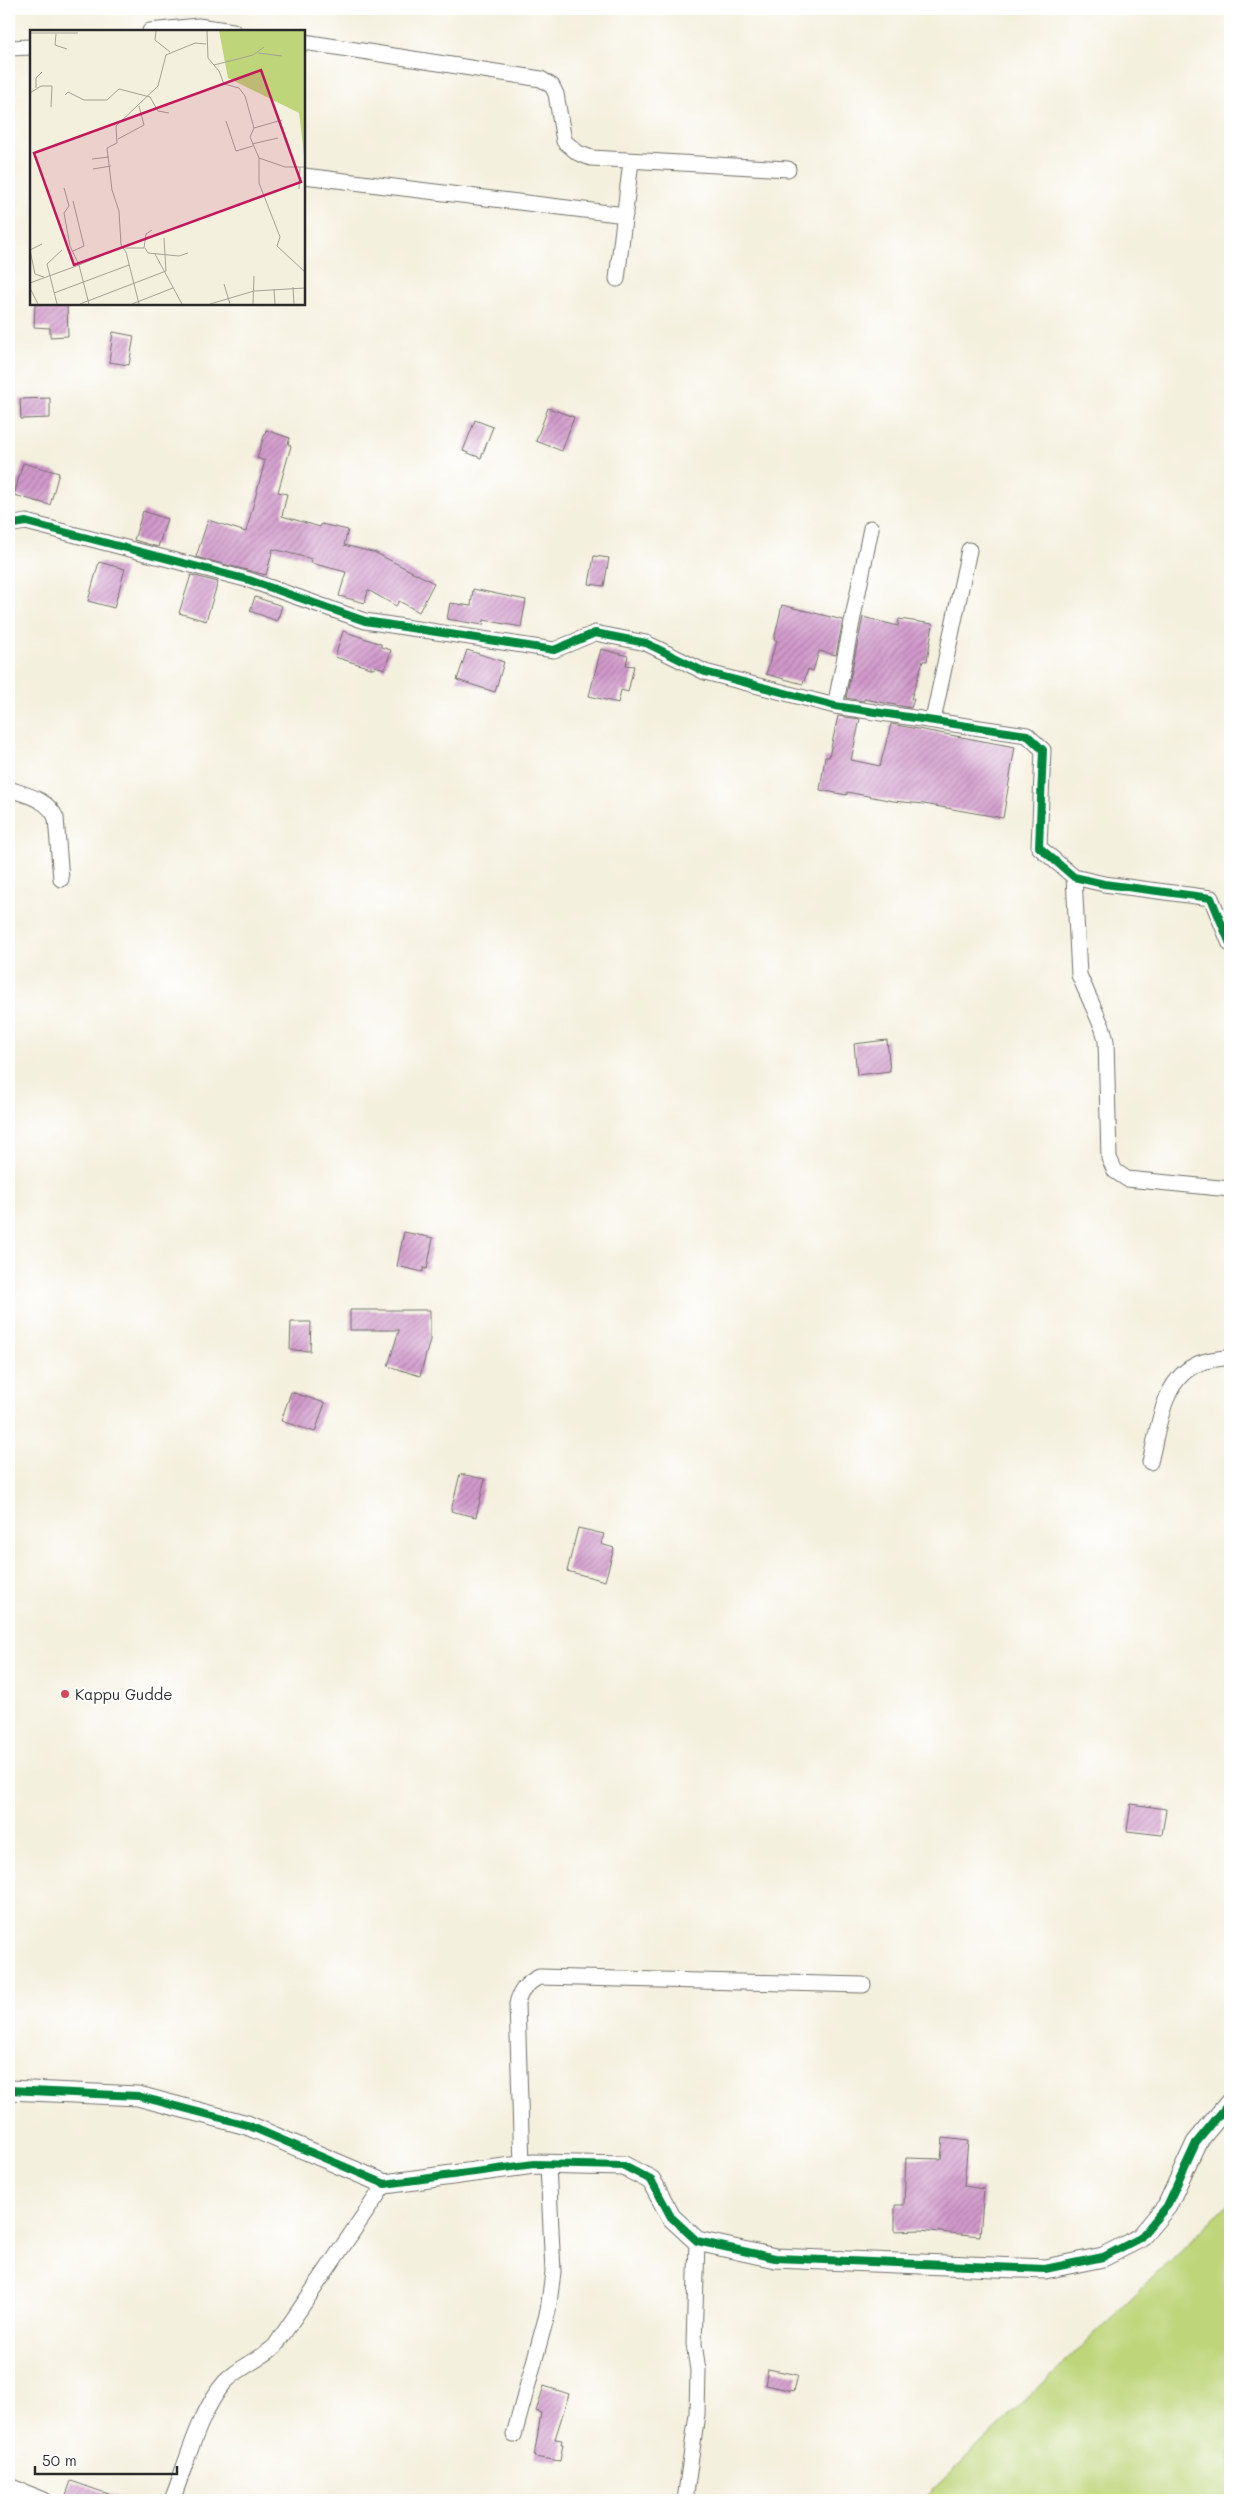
<svg xmlns="http://www.w3.org/2000/svg" width="1239" height="2509" font-family="Mali,sans-serif">
<style>
.green{fill:#bed579;stroke:#748052}
.building{fill:url(#building-hatch)}
.lines{fill:none;stroke-linecap:round;stroke-linejoin:round}
.minor-casing{stroke:#71706a;stroke-width:17}
.tertiary-casing{stroke:#71706a;stroke-width:21}
.minor{stroke:#fff;stroke-width:15}
.tertiary{stroke:#fff;stroke-width:19}
.cycleway-casing{stroke:#fff;stroke-width:11}
.cycleway{stroke:#00873e;stroke-width:8}
.poi-dot{fill:#d1495b;stroke:#fff;stroke-width:2}
.labels{text-anchor:middle;dominant-baseline:central;stroke-width:4;stroke-linejoin:round;paint-order:stroke}
.poi-label{font-size:15px;fill:#2b2b2b;stroke:#fff;text-anchor:start}
.inset-road{fill:none;stroke:#a4a196;stroke-width:1}
.view{fill:#c2185b;fill-opacity:0.15;stroke:#c2185b;stroke-width:2.5}
.inset-edge{fill:none;stroke:#2b2b2b;stroke-width:2.5}
</style>
<defs>
<pattern id="building-hatch" width="6" height="6" patternUnits="userSpaceOnUse" patternTransform="scale(1.25)"><rect width="6" height="6" fill="#d199cb"/><path d="M-1 1l2-2M0 6l6-6M5 7l2-2" fill="none" stroke="#aa7da5"/></pattern>
</defs>
<rect width="100%" height="100%" fill="#fff"/>
<filter id="ink" filterUnits="userSpaceOnUse"><feTurbulence type="fractalNoise" baseFrequency=".02" numOctaves="2"/><feDisplacementMap in="SourceGraphic" scale="10" xChannelSelector="R" yChannelSelector="G"/><feConvolveMatrix kernelMatrix="1 2 1 2 8 2 1 2 1" color-interpolation-filters="sRGB"/></filter>
<filter id="wash" filterUnits="userSpaceOnUse"><feTurbulence type="fractalNoise" baseFrequency=".0096" numOctaves="4" result="noise"/><feDisplacementMap in="SourceGraphic" scale="20" xChannelSelector="R" yChannelSelector="G"/><feGaussianBlur stdDeviation="1.12" result="paint"/><feColorMatrix in="noise" values="0 0 0 0 0 0 0 0 0 0 0 0 0 0 0 0 0 1.4 0 .05"/><feComposite in="paint" operator="in"/></filter>
<g filter="url(#wash)">
<rect width="100%" height="100%" fill="#f4f0de"/>
<!-- green -->
<path class="green" d="M1230,2203V2500H922Z"/>
<g id="blocks">
<!-- building -->
<path class="building" d="M35,304H67L68,336L50,337V328L34,327Z
M113,332L134,336L129,365L109,362Z
M50,398V418L21,419L20,399Z
M548,408L574,417L562,451L536,441Z
M475,420L493,427L481,458L463,451Z
M266,430L290,438L288,444L291,446L278,492L287,494L282,516L320,527L321,524L348,530L344,545L376,553L434,583L419,612L399,601L396,606L368,590L365,603L339,596L346,572L311,563L312,559L273,549L266,575L196,557L208,520L246,532L265,461L257,458Z
M23,463L59,473L50,505L14,495Z
M143,511L167,519L158,547L134,540Z
M594,556L609,558L604,586L589,584Z
M99,562L125,569L114,608L88,601Z
M191,575L218,582L206,621L179,613Z
M473,589L526,600L521,627L484,620L483,625L447,619L450,603L471,606Z
M255,597L282,606L277,621L250,611Z
M782,605L843,620L836,655L819,651L813,671L808,669L803,684L766,674L777,640H774Z
M863,617L898,626L899,619L933,624L927,661H923L911,699H914L911,708L864,699V701L846,698Z
M343,631L381,644V647L391,650L385,669L375,666L374,669L335,657Z
M601,649L628,656L626,665L634,666L628,692L621,690L618,703L589,696Z
M467,650L504,662L495,692L457,680Z
M838,716L860,719L851,760L880,766L891,724L1015,747L1003,818L924,804L893,801L847,792V795L820,790L825,757H829Z
M887,1040L890,1071L857,1075L854,1044Z
M404,1232L433,1238L427,1269L423,1268V1272L397,1266Z
M350,1310H430V1340L420,1376L388,1366L399,1330H350Z
M291,1322H311L310,1351L290,1350Z
M291,1392L325,1403L315,1432L281,1421Z
M460,1474L485,1479L476,1517L451,1511Z
M578,1528L604,1534L601,1544L614,1548L605,1581L567,1571Z
M1131,1804L1166,1809L1162,1835L1127,1831Z
M943,2138L968,2141L964,2186L984,2189L980,2236L920,2230L895,2231V2205H904L906,2158L941,2159Z
M768,2369L798,2375L794,2391L765,2385Z
M544,2386L569,2394L555,2439L562,2440L561,2444H563L560,2461L534,2457L541,2413L536,2411Z
M71,2481L120,2498V2500H81L66,2495Z"/>
</g>
</g>
<g filter="url(#ink)">
<use href="#blocks" fill-opacity="0" stroke="#71706a" stroke-width="1"/>
<g class="lines">
<defs>
<path id="minor" d="M150,31L198,26L233,31
M304,42L541,79L552,86L556,94L564,141L578,153L591,158L788,169
M9,48L31,47
M304,176L625,215
M617,279L631,161
M9,525L26,522L249,580L365,621L554,650L595,633L646,643L705,672L835,706L1027,735L1043,750L1039,847L1074,877L1104,884L1211,898L1230,944
M835,706L871,528
M933,720L969,550
M9,789C26,795 48,799 56,818L61,879
M1074,877L1079,975L1103,1029L1106,1041L1109,1158L1115,1171L1127,1179L1230,1189
M1150,1462C1159,1428 1162,1377 1200,1363C1209,1359 1221,1359 1230,1357
M522,2166L517,2004C520,1990 526,1984 539,1977L863,1985
M514,2435L548,2311L553,2272L548,2165
M9,2486L44,2500
M172,2500C186,2465 200,2410 225,2382C239,2367 260,2360 275,2346L385,2184
M685,2500L697,2414L698,2370L694,2344L697,2241"/>
<path id="tertiary" d="M9,2090L138,2096L247,2125L385,2184L534,2164L624,2166L651,2180L671,2217L697,2241L775,2258L1045,2269L1103,2257L1140,2238L1167,2206L1196,2143L1230,2102"/>
</defs>
<!-- minor casing -->
<use href="#minor" class="minor-casing"/>
<!-- tertiary casing -->
<use href="#tertiary" class="tertiary-casing"/>
<!-- minor -->
<use href="#minor" class="minor"/>
<!-- tertiary -->
<use href="#tertiary" class="tertiary"/>
<defs>
<path id="cycleway" d="M9,525L26,522L249,580L365,621L554,650L595,633L646,643L705,672L835,706L1027,735L1043,750L1039,847L1074,877L1104,884L1211,898L1230,944
M9,2090L138,2096L247,2125L385,2184L534,2164L624,2166L651,2180L671,2217L697,2241L775,2258L1045,2269L1103,2257L1140,2238L1167,2206L1196,2143L1230,2102"/>
</defs>
<!-- cycleway casing -->
<use href="#cycleway" class="cycleway-casing"/>
<!-- cycleway -->
<use href="#cycleway" class="cycleway"/>
</g>
</g>
<!-- markers -->
<circle class="poi-dot" cx="65" cy="1694" r="5"/>
<g class="labels">
<!-- poi labels -->
<g class="poi-label">
<text x="75" y="1694">Kappu Gudde</text>
</g>
</g>
<!-- overview -->
<g transform="translate(30 30)">
<rect width="275" height="275" fill="#f4f0de"/>
<path d="M189,1H275V133L269,83L198,48Z" fill="#bed579"/>
<path class="inset-road" d="M126,1L125,10L140,22M177,1L178,28L189,41L194,54L209,58L215,66L224,98L220,107L229,128V153L250,207L247,216L275,242M0,3H48M26,4L25,15L37,19M228,23L252,26M184,35L223,25L234,17M6,58V48L12,42M0,63L11,56H22L21,77M35,65L38,62L54,70H77L89,59L120,67L128,81L139,83M196,91L206,121L223,116M224,98L252,90M88,109L114,95L109,76M222,114L248,108M229,128L255,137H275M62,129L79,127M63,139L81,136M269,159L270,137M12,214L0,220L5,244L14,247M95,218H114L116,204L122,200M115,218L118,223L149,226L158,223M43,221L54,216L43,171M125,224L152,274M0,253L49,235L40,216L34,183L39,176L34,158M194,254L200,274M263,257L264,274M0,258L8,274M244,259L245,274M24,263L99,235M27,274L17,234L32,220M50,274L136,241L134,208M59,274L49,235L92,217M102,274L143,258M109,274L96,222L91,215L89,181L82,160L77,118L87,113L86,96L128,56L136,25L165,13L176,14M180,274L224,261L275,258M223,274L224,246"/>
<path class="view" d="M231,40L271,152L44,235L4,123Z"/>
<rect width="275" height="275" class="inset-edge"/>
</g>
<!-- margin -->
<rect width="1239" height="2509" fill="none" stroke="#fff" stroke-width="30"/>
<!-- scale -->
<path d="M35 2466v8h142v-8" fill="none" stroke="#2b2b2b" stroke-width="2.5"/>
<text x="42" y="2466" font-size="15" fill="#2b2b2b" stroke="#ffffff" stroke-width="4" paint-order="stroke">50 m</text>
</svg>
